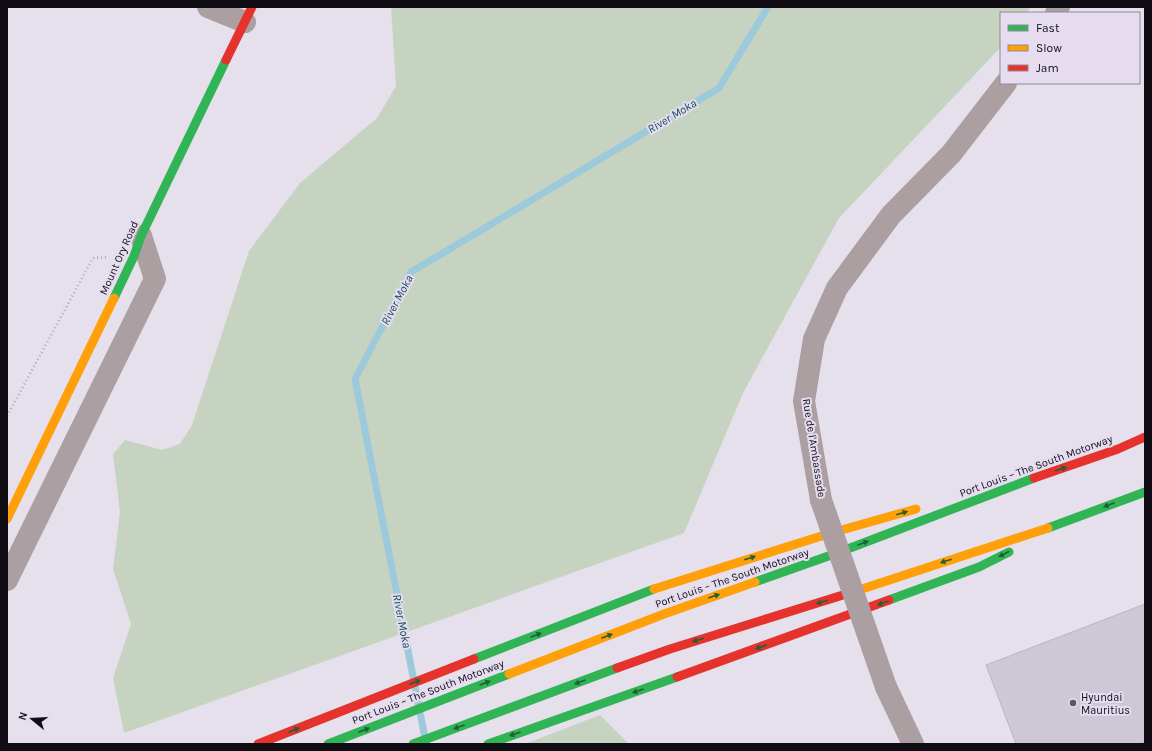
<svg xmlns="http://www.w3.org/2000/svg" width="1152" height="751" font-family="Karla,sans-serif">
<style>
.green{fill:#c6d3c1}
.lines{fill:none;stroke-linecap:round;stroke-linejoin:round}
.stream{stroke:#9dcada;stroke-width:7}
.building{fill:#cec8d6;stroke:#bab6bf}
.path{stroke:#b0a6aa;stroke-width:2.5;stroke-dasharray:1 3;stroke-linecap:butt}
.street{stroke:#ac9fa1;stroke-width:22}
.fast{stroke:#30b455;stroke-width:9}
.slow{stroke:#ff9f0a;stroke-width:9}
.jam{stroke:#e5322d;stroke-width:9}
.street-bridge{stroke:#ac9fa1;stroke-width:22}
.oneway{fill:#206034}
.poi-dot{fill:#5b5760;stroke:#e5dcf0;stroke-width:1.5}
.labels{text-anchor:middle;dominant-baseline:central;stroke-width:4;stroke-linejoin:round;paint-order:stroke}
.street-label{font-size:11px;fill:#100d14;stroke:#e5dcf0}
.poi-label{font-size:11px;fill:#100d14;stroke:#e5dcf0;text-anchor:start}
.water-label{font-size:12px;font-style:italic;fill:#144d5b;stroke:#e5dcf0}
</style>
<rect width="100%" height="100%" fill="#e6e0ec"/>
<!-- green -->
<path class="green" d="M391,7H1030L1027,13H1001V47L839,218L743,393L684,533L124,733L113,678L131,624L113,569L120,512L113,454L125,440L162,450L180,444L192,425L249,251L300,183L377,118L396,86Z
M600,715L629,744H525Z"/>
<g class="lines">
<!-- stream -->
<path class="stream" d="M425,738L355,379L411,272L719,88L768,7"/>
</g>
<!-- building -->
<path class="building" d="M1145,604V742L1140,744H1016L986,665Z"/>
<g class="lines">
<!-- path -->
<path class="path" d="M7,416L93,258L108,257"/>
<!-- street -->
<path class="street" d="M208,7L245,22
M1056,13L1059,7
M821,500L804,401L814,339L837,288L891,215L951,154L1006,83
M7,580L155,279L141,236
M886,687L913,744"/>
<!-- fast -->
<path class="fast" d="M114,298L134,256L141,236L226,60
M1048,528L1145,492
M755,582L837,553L1034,478
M889,600L979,567L1009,552
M474,659L654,589
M328,744L509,674
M413,744L617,668
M488,744L677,677"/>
<!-- slow -->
<path class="slow" d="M7,519L114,298
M654,589L831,533L916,509
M859,590L1048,528
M509,674L664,614L755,582"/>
<!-- jam -->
<path class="jam" d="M226,60L252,7
M1034,478L1118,449L1145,437
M617,668L670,649L859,590
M677,677L889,600
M258,744L474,659"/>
<!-- street-bridge -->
<path class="street-bridge" d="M821,500L886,687"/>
</g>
<!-- one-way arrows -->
<defs><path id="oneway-solid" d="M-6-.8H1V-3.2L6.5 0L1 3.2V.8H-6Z"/></defs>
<g class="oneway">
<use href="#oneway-solid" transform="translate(1061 469) rotate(-19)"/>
<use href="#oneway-solid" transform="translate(1109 505) rotate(159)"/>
<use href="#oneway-solid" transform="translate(902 513) rotate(-16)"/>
<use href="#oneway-solid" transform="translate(863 543) rotate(-21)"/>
<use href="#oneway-solid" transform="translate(1004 554) rotate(152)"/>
<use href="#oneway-solid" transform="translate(750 558) rotate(-17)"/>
<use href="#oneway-solid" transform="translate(946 561) rotate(162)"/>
<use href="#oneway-solid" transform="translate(714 596) rotate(-19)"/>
<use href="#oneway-solid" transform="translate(822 602) rotate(163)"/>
<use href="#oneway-solid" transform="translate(883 603) rotate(160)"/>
<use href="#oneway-solid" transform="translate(536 635) rotate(-21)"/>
<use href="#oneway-solid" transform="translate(607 636) rotate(-21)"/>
<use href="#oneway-solid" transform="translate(698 640) rotate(163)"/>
<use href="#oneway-solid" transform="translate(761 647) rotate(160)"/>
<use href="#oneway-solid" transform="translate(415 682) rotate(-21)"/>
<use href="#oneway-solid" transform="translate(580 682) rotate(160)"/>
<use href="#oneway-solid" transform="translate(485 683) rotate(-21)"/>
<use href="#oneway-solid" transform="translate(638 691) rotate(161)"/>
<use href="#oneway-solid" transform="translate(459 727) rotate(160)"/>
<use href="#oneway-solid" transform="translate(294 730) rotate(-21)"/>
<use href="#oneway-solid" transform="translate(364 730) rotate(-21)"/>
<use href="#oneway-solid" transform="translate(515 734) rotate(161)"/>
</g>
<!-- markers -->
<circle class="poi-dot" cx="1073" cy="703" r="4"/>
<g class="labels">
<!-- street labels -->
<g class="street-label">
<text transform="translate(119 258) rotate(-66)">Mount Ory Road</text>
<text transform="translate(814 448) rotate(81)">Rue de l'Ambassade</text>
<text transform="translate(1036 466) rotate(-20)">Port Louis – The South Motorway</text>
<text transform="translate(732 578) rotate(-19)">Port Louis – The South Motorway</text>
<text transform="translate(428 692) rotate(-21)">Port Louis – The South Motorway</text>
</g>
<!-- poi labels -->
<g class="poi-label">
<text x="1081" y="697">Hyundai<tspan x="1081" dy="13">Mauritius</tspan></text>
</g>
<!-- water labels -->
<g class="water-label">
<text transform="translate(672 116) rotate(-31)">River Moka</text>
<text transform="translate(397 300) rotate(-62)">River Moka</text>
<text transform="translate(402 621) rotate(79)">River Moka</text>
</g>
</g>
<!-- border -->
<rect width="1152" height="751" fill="none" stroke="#100d14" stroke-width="16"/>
<!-- legend -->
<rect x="1000" y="12" width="140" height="72" fill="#e5dcf0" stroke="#908998"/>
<rect x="1008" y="25" width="20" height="6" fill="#30b455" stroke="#908998"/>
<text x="1036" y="32" font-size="12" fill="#100d14">Fast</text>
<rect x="1008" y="45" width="20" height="6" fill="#ff9f0a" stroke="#908998"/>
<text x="1036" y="52" font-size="12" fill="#100d14">Slow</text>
<rect x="1008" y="65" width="20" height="6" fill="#e5322d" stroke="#908998"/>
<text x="1036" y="72" font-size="12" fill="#100d14">Jam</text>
<!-- north arrow -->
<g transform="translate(32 719) rotate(288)" stroke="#e5dcf0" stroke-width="3" paint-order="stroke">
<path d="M0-3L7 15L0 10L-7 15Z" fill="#100d14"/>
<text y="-6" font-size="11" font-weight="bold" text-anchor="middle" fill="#100d14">N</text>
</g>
</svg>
